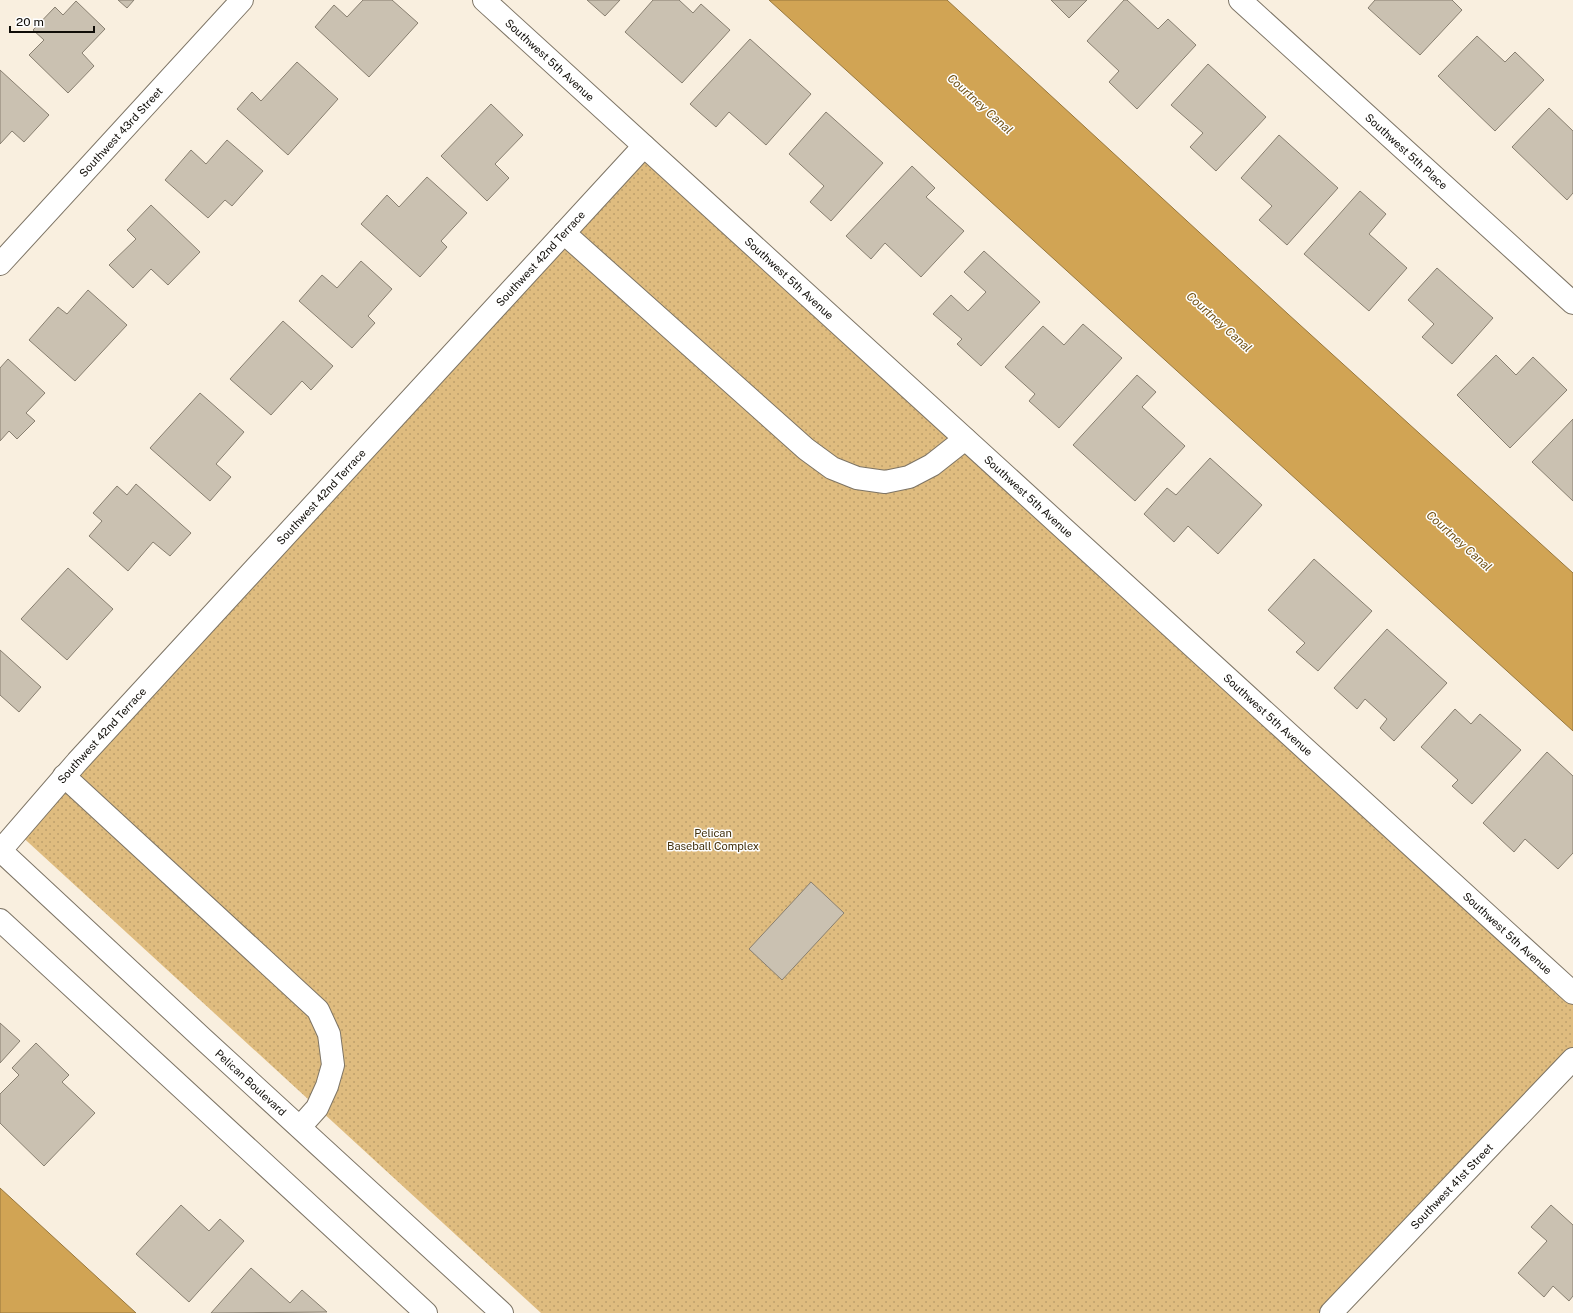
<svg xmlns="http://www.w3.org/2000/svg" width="1573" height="1313" font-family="'Public Sans',sans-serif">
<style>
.park{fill:url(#park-dots)}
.water{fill:#d1a454;stroke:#97773d}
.building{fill:#cac1b1;stroke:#887f70}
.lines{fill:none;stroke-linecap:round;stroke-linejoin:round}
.minor-casing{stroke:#7d7465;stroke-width:24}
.minor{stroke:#fff;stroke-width:22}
.labels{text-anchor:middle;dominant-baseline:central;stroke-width:3;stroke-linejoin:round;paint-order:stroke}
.street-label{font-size:11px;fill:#100d08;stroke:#fefefe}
.park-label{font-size:11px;fill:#412f0b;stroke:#fefefe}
.water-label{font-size:12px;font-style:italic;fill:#705114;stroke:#fefefe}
</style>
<defs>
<pattern id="park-dots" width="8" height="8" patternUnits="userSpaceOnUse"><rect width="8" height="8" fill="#dfbc7f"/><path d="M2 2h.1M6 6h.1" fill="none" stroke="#bea06c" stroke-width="1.8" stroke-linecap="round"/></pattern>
</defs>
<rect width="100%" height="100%" fill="#f9efdf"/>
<!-- park -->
<path class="park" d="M644,146L1573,993V1057L1329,1313H541L17,832Z"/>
<!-- water -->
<path class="water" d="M769,0H947L1288,314L1573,573V731Z
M0,1188L136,1313H0Z"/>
<!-- building -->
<path class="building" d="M118,0H134L127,8Z
M363,0H392L418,23L369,77L315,27L334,5L347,17Z
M587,0H620L605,16Z
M653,0H679L693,13L701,4L730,30L682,83L625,32Z
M1051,0H1087L1069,18Z
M1124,0H1127L1158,29L1168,19L1196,45L1137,109L1109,82L1119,71L1087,41Z
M1375,0H1452L1462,10L1420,55L1368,8Z
M76,1L105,29L82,53L94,66L68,93L29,55L44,40L33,30L55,7L63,15Z
M1477,36L1505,62L1515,52L1544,80L1495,131L1438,76Z
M750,39L811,94L766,145L729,112L716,127L690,104Z
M297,62L338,99L288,155L237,109L252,92L261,101Z
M1208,64L1266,117L1216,171L1190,147L1203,133L1171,105Z
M0,70L49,115L24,142L12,131L0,144Z
M491,104L523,135L495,164L509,178L487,201L441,156Z
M1549,108L1573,131V193L1567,200L1512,147Z
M826,112L883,163L831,221L810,202L824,186L789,154Z
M1279,135L1338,188L1287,245L1259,220L1272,206L1241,178Z
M227,140L263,171L232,206L225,200L208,218L165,180L191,150L206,164Z
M912,166L935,188L926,197L964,231L921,277L885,243L871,259L846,236Z
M427,177L467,213L441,241L447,247L420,277L361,224L387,195L399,207Z
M1360,191L1386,214L1369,234L1407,268L1369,311L1304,254Z
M151,205L200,252L168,285L151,269L133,288L109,265L136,239L127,230Z
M984,251L1040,302L981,366L957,344L962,339L933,314L951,295L968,311L986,292L964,272Z
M361,261L392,289L368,316L375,323L352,348L299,301L322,275L337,288Z
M1437,268L1493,318L1452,364L1422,337L1434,324L1408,300Z
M88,290L127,325L75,381L29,340L58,307L67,314Z
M283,321L333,366L311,390L302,381L271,415L230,379Z
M1083,324L1122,358L1059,428L1029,401L1035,394L1005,367L1043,326L1064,345Z
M1496,355L1516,375L1533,357L1567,390L1510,448L1457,395Z
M8,359L45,393L26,413L35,421L17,439L9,431L0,441V368Z
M1137,375L1156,392L1142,407L1185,446L1135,501L1073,445Z
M200,393L244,432L216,464L231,477L210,501L150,448Z
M1573,419V501L1532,462Z
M1210,458L1262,505L1218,554L1188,526L1174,542L1144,514L1167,488L1176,495Z
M136,484L191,533L170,556L153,542L128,571L89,536L102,521L93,513L117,486L127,495Z
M1314,559L1372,611L1318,671L1296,652L1305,643L1268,610Z
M68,568L113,609L67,660L21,619Z
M1387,629L1447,683L1394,741L1380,728L1387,719L1365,699L1357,709L1334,688Z
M0,650L41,687L19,712L0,695Z
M1455,709L1471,724L1480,714L1521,750L1472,804L1452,786L1458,780L1421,747Z
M1547,752L1573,776V853L1558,869L1525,839L1514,852L1483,823Z
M811,882L844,913L782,980L749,949Z
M0,1023L20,1041L0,1063Z
M36,1043L69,1075L62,1082L95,1113L44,1166L0,1123V1094L19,1075L12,1068Z
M181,1205L209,1231L220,1219L244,1241L189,1302L136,1254Z
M1551,1205L1573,1225V1296L1569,1301L1553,1286L1544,1297L1518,1273L1547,1241L1531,1227Z
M251,1268L290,1303L302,1290L327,1312L211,1313Z"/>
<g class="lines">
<defs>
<g id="minor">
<path id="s1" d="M484,0L1573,993"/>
<path id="s2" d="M1240,0L1573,303"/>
<path d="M564,233L806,449L832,468L857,478L885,482L909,477L932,465L965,439"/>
<path id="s3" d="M0,264L242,0"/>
<path d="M64,776L318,1010L329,1034L333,1065L327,1086L317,1108L300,1127"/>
<path id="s4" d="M0,850L202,1038L502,1313"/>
<path id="s5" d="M0,851L77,762L644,146"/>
<path d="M0,920L426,1313"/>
<path id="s6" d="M1331,1313L1573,1059"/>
</g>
</defs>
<!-- minor casing -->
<use href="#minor" class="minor-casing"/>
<!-- minor -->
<use href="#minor" class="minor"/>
</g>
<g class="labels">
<!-- street labels -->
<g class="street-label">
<text stroke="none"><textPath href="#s1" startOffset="89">Southwest 5th Avenue</textPath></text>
<text stroke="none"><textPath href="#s3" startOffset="179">Southwest 43rd Street</textPath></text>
<text stroke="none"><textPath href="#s2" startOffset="225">Southwest 5th Place</textPath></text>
<text stroke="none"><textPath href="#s5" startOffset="802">Southwest 42nd Terrace</textPath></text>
<text stroke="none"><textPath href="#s1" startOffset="413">Southwest 5th Avenue</textPath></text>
<text stroke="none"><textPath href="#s1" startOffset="737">Southwest 5th Avenue</textPath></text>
<text stroke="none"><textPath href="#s5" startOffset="478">Southwest 42nd Terrace</textPath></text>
<text stroke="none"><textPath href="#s1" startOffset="1061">Southwest 5th Avenue</textPath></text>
<text stroke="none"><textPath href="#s5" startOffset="154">Southwest 42nd Terrace</textPath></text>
<text stroke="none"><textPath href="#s1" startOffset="1385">Southwest 5th Avenue</textPath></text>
<text stroke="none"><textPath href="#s4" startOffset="342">Pelican Boulevard</textPath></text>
<text stroke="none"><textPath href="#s6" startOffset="175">Southwest 41st Street</textPath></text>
</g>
<!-- park labels -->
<g class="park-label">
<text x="713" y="833">Pelican<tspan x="713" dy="13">Baseball Complex</tspan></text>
</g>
<!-- water labels -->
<g class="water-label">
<text transform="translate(980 104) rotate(42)">Courtney Canal</text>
<text transform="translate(1219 322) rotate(42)">Courtney Canal</text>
<text transform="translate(1459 541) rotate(42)">Courtney Canal</text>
</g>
</g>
<!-- scale -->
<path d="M10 26v6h84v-6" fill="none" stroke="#100d08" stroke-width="2"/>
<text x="16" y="26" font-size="12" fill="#100d08" stroke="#fefefe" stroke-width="3" paint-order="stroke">20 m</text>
</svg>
